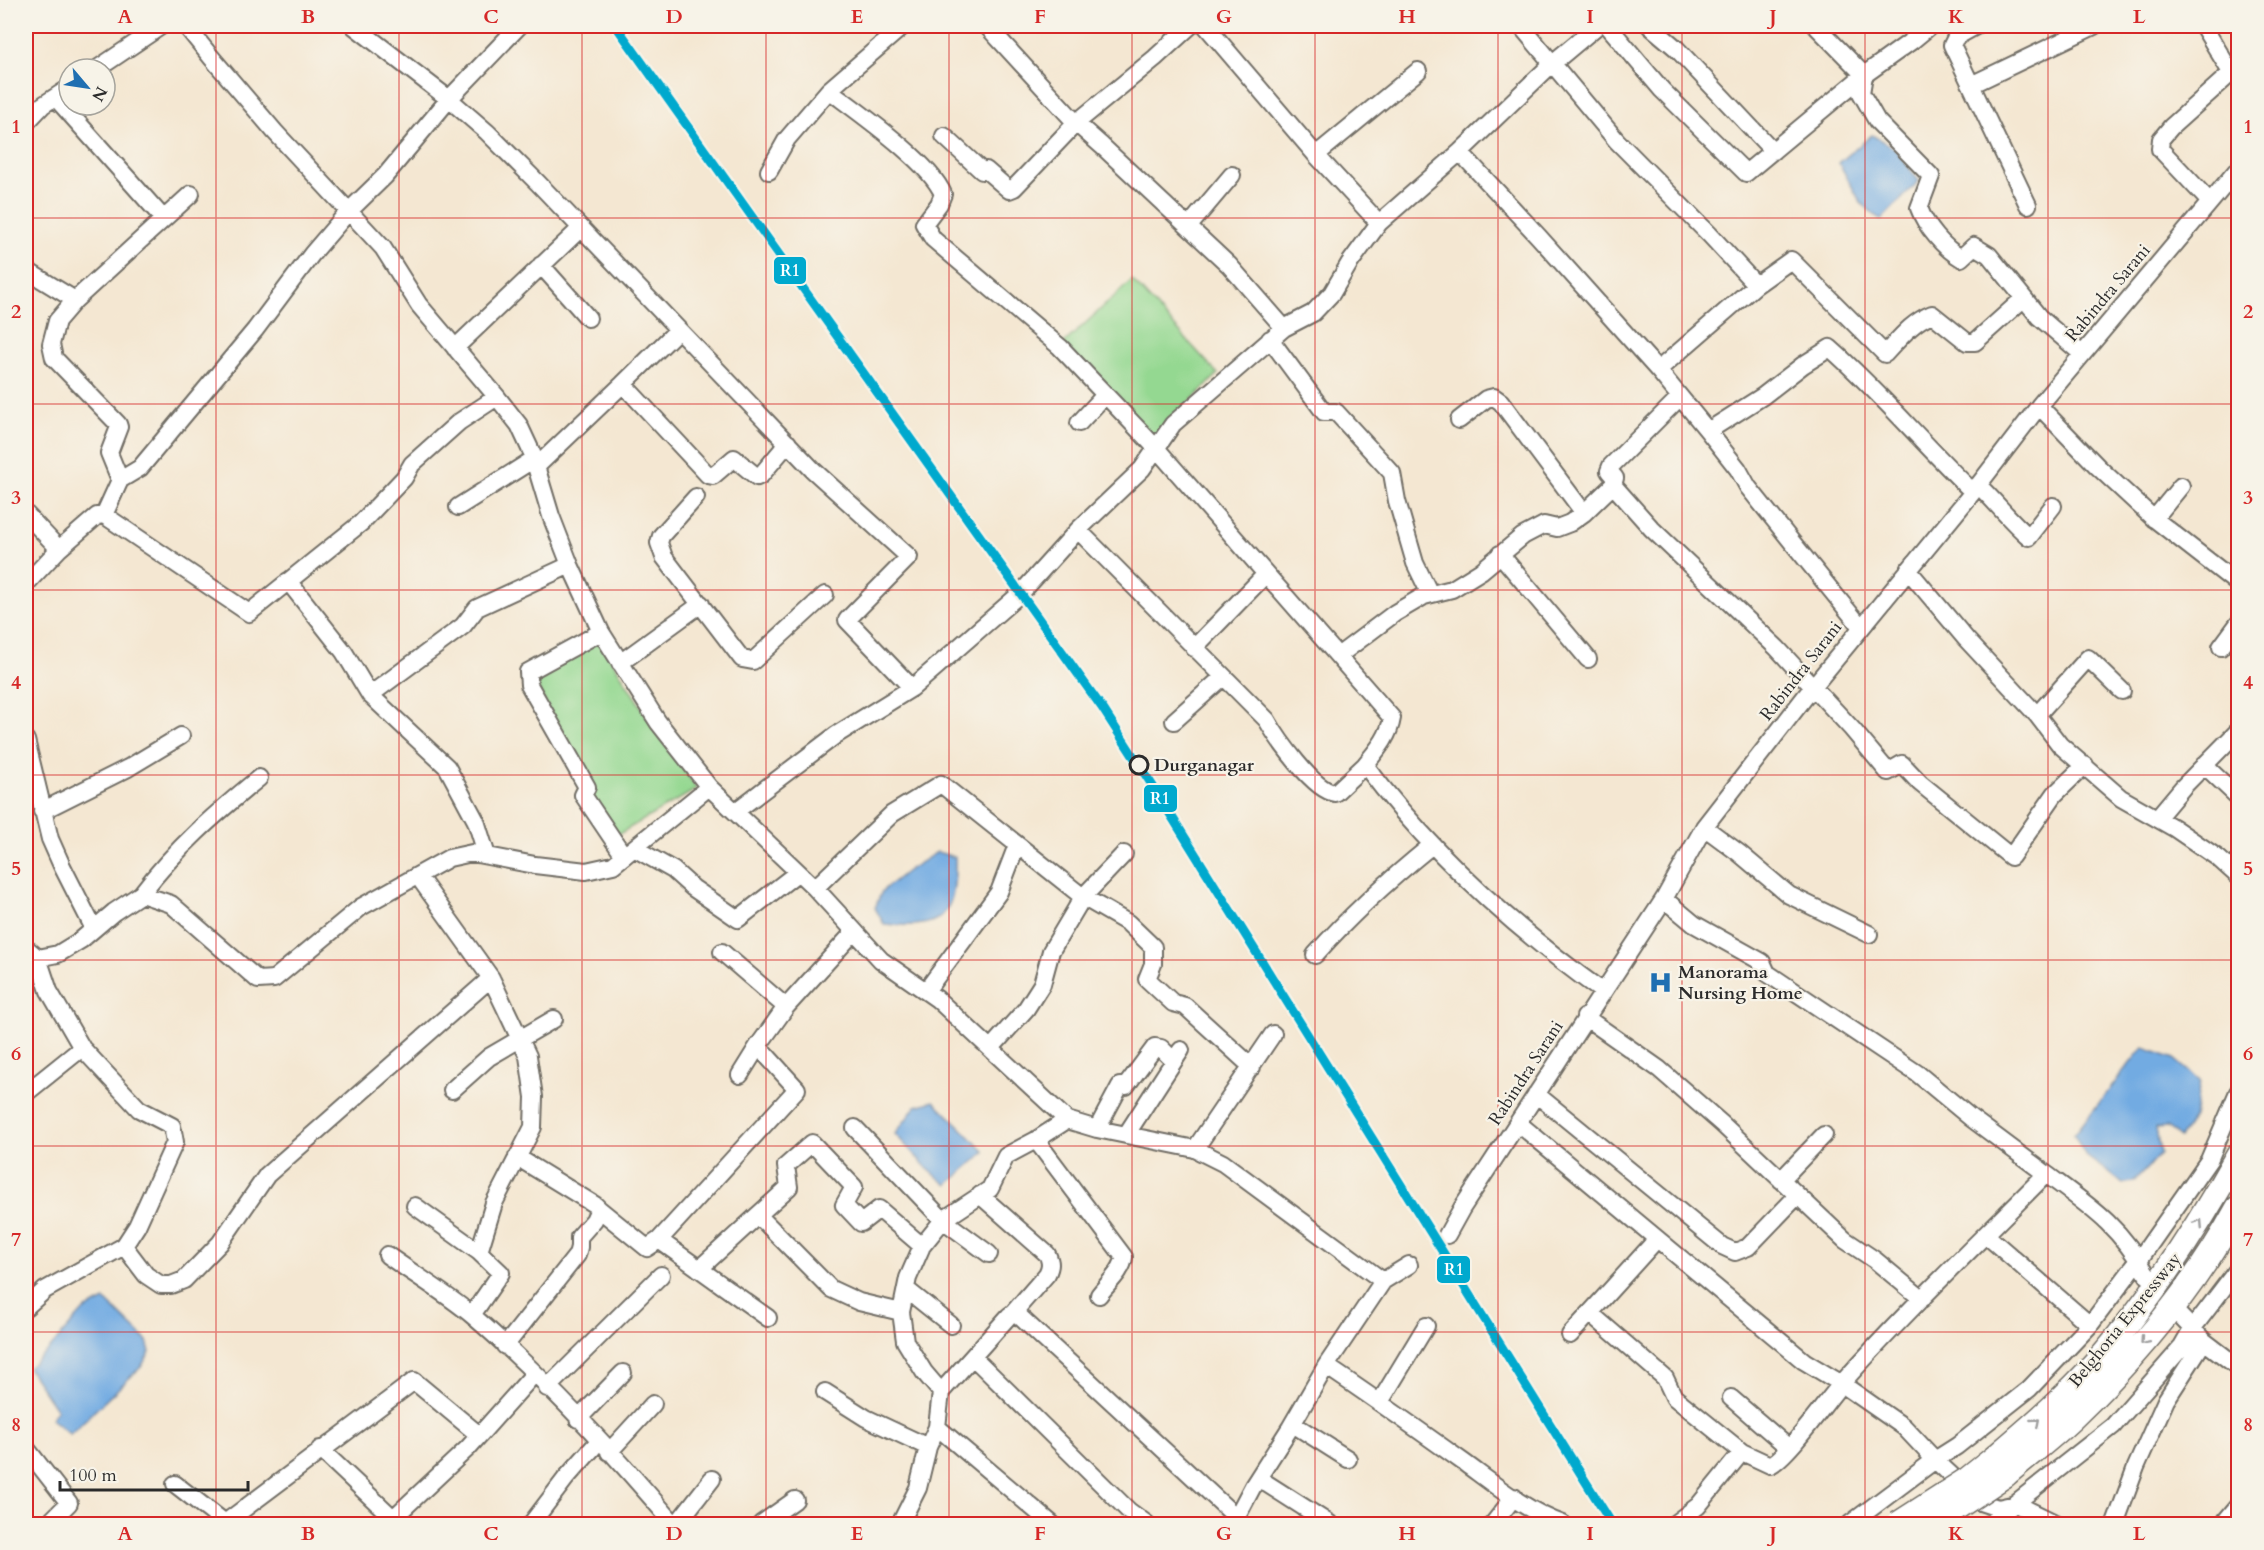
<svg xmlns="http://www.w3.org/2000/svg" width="2264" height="1550" font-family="Cardo,serif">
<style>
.green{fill:#94d891;stroke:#60825e;stroke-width:1.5}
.water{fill:#72abe2;stroke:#4e6b86;stroke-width:1.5}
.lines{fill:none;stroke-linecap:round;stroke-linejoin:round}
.minor-casing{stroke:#716d65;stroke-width:20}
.highway-casing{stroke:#716d65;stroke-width:27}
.minor{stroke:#fff;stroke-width:16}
.highway{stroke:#fff;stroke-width:24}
.highway-bridge-casing{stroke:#716d65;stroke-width:27;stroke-linecap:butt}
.highway-bridge{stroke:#fff;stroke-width:24}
.rail-1-casing{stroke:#f7f3e8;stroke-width:14}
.rail-1{stroke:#00a9ce;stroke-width:9}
.oneway{stroke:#a0a0a0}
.grid{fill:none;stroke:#d62828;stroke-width:1.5;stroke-opacity:0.55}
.stop-dot{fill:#f7f3e8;stroke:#2b2b2b;stroke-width:3}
.labels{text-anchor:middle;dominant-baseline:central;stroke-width:4.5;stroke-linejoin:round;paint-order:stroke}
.street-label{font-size:18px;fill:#2b2b2b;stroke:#f7f3e8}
.stop-label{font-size:18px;font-weight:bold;fill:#2b2b2b;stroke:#f7f3e8;text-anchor:start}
.poi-label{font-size:18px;font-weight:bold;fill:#2b2b2b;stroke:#f7f3e8;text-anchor:start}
.line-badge{stroke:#f7f3e8;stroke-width:2}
.badge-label{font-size:16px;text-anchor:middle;font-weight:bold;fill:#fff}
.neatline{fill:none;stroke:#d62828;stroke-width:2}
.grid-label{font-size:20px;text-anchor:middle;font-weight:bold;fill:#d62828}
</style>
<rect width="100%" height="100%" fill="#f7f3e8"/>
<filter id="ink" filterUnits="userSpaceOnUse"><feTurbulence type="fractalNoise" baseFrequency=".0167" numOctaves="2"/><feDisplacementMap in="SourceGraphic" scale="12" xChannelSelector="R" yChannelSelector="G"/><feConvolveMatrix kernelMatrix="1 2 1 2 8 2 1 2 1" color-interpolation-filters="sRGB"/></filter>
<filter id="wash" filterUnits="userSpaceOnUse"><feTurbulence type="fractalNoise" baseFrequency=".008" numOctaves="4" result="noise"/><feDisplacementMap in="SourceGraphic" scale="24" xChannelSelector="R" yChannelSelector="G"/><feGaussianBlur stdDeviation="1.35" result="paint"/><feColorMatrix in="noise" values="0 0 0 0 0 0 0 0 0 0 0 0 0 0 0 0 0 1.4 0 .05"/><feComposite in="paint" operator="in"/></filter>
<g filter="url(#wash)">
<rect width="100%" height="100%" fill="#f4e7d2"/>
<!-- green -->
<path class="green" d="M1132,280L1218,374L1153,438L1063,344Z
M598,638L650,721L697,789L612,838L532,676Z"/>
<!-- water -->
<path class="water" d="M1872,135L1895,149L1919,181L1881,220L1861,203L1839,163Z
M937,852L955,857C956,916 944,930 884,924L875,908L882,891L907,871Z
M2144,1048L2174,1059L2200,1081L2194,1117L2180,1138L2167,1127L2156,1128L2160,1154L2134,1182L2123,1183L2086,1156L2074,1135L2139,1052Z
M934,1101L985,1152L947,1185L928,1169L895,1134L916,1106Z
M105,1300L147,1341L150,1352L141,1367L70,1434L51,1419L57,1410L28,1368L50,1348L84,1310Z"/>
</g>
<g filter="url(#ink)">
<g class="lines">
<defs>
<path id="minor" d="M186,26L211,57L275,132L383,248L419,305L497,397L519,425L532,453L551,516L570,565L601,632L658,722L709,787L815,888L881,960L937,999L1067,1120L1097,1129L1195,1149L1223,1163L1383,1281
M519,26L449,99L487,132L538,183L813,470L909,557L847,620L912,688
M987,26L1076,123L1102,146L1229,265L1284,328
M1206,26L1316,155L1379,223
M1521,26L1617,141L1710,235L1756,285
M1608,26L1662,90L1746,173L1864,75L1913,40L1930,26
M1650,26L1676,48L1773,151
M1816,26L1864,75L1861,93L1877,121L1931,176L1919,208C1926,227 1944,248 1961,258L1974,246L1989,255L2039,317L2082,354
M1976,26L1956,37L1952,45L2028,205
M2203,26L2229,69V75L2171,127L2161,139L2160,149L2210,202
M97,69L161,26
M1971,85L2094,26
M829,90C858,112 930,162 943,194L939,204L924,224L933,239L1060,347L1156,448L1392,718C1389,737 1377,750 1365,765C1431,853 1514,928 1603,992
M55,97L163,218
M26,123L43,105L69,88
M944,136L982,171L986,170L1009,190L1014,188L1076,123L1155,58L1190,26
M1460,152L1539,237L1658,370L1708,431L1738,469L1748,487L1792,542L1861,627
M1316,155L1418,71
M769,171L787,139L829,90L903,26
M1189,226L1232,175
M541,265L588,318
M26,270L75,300
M1270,339L1324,412H1336L1392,473L1397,501L1415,563L1430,594
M455,348L581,228
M1658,370L1756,285L1791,260L1885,354C1900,338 1912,322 1932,314L1967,342H1975L2023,299
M623,384L678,330
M2039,406L2098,467L2152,517L2238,584
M1459,420L1486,399L1494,397L1501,402L1584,513
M1079,423L1105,395
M1708,431L1763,396L1803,365L1830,348C1881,393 1924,445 1973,492
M536,467L623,384L708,475L713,476L734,458L757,477L761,475L788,443
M120,480L109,453L119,427L118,424L54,358L51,344L57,321L75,300L191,194
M1613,485L1652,529L1777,648L1852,729L1888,772L1902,764L1920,783L2011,857L2055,794L2085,765
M1978,485C1996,502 2010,521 2029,537L2053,506
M696,497L661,536L659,543L664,557L742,659L753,661L825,595
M458,507L534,459
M26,514L59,549
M104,515L120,480L140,468L255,330L312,254L348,212L385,176L449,99L354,26
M2154,519L2181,486
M1078,530L1267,720C1277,738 1314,791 1335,793L1365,765
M1500,554L1588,659
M1908,570L1966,639L2037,715L2060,745L2121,798L2174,828L2218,858L2238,876
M288,581L344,652L370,695L447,767L476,821L487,856
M26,584L59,549L97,516L104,515L249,613L361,523L404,478L412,464L459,422L497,397
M601,632L528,672L529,685L587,787L583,795L624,856
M2221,647L2238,624
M1194,648L1266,574
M1338,656L1395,613L1424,596L1452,589L1481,571L1523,536L1544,525L1557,528L1570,523L1584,513L1613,485L1615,478L1609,471L1611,466L1679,398
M620,663L701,604
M370,695L463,626L477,608L570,565
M2037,715L2088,658L2122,691
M1174,721L1223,677
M26,740L50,839L62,866L94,929
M2204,765L2238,797
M42,811L128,768L181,736
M736,811L836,735L912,688L1021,593L1078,530L1142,469L1173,424L1284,328L1313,313L1332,293L1349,264L1379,223L1460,152L1554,62L1597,26
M2157,818L2183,787L2238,731
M1704,827L1739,853L1789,895L1869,934
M634,848L673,870L693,888L738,919L797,873
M418,876L491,978L528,1056L534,1097L533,1127L494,1203L479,1252
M815,888L892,814L941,784L1083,897L1128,923L1153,947V964L1147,979L1173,1003L1185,1006L1252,1067
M141,894C177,847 214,815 259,778
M1664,899L1694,924L1762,962L1767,973L1918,1074L1971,1118L2046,1174
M26,948L38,958L58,954L81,940L114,912L141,894L171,904L258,980L274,979L361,907L449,858L472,853L535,865L586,871L613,865L709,787
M722,952L786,1007L854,932
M1315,955C1351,914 1390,879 1432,845
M926,991L999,892L1017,845
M1585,1017L1659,1069L1722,1124L1845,1240L1875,1260L1922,1299
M991,1048L1026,1009L1042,984L1051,951L1083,897L1124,854
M740,1075L758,1046L786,1007
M452,1090L489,1057L554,1019
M26,1093L82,1048
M1536,1094L1722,1246L1735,1252L1748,1247L1797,1196
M1518,1123L1804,1361L1842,1384L1904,1427L1935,1460L1980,1502L1998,1508L2016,1504L2057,1524
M855,1128L943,1220L989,1254
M1097,1129L1120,1086H1126L1155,1047L1161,1048L1174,1061
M1126,1135L1181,1050
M1036,1140L1124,1257C1123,1271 1107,1284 1099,1295
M1195,1149L1273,1034
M1781,1180L1824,1135
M980,1195L1047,1254C1051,1262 1051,1266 1047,1274L1013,1313
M415,1206L479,1252L501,1273L472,1315
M599,1209L647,1248L659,1240L797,1089L758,1046
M758,1215L789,1187L786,1166L812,1143L854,1187L844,1205L861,1223L879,1209L922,1246
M1447,1235L1462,1208L1664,899L1704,827L1812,688L1973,492L2039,406L2238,169
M1986,1235L2090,1325
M659,1240L768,1318
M124,1246L146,1275L161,1285H171L184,1280L220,1243L267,1175L491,978
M387,1255C415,1275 447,1294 473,1316C545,1378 613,1452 674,1524
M699,1269L758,1215L831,1289L859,1302L901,1312
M906,1289L951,1325
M26,1307L45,1290L124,1246L137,1226L175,1142L172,1126L139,1109L82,1048L49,991L38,958
M1590,1313L1665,1378L1674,1397L1742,1452L1770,1465C1787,1458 1827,1400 1842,1383C1907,1310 1978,1243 2046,1174C2092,1208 2119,1225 2148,1276
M2178,1314L2204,1341L2238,1367
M1570,1335L1657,1239
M505,1346L577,1255L579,1247V1237L594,1220L599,1209L595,1205L517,1157
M973,1357L1129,1511L1147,1524
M1326,1366C1374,1398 1420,1431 1466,1464C1496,1486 1528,1512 1563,1524
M547,1388L661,1275
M825,1392L866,1418L928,1447
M941,1392L1009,1316L1013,1313L1017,1314L1235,1516
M1731,1398L1789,1448
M1380,1402L1426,1326
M578,1419L623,1373
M1293,1424L1348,1459
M937,1427L1052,1524
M26,1448L69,1503L48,1524
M320,1449L393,1518
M609,1452L653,1404
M1258,1478L1330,1524
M175,1484L225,1523L414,1381L479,1435
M387,1524L468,1448L534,1374
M531,1524L566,1478L599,1441
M677,1524L712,1479
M761,1524L795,1500
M900,1524L918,1488L928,1447L937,1427L941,1392L924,1372L905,1341L901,1312L908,1278L922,1246L943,1220L990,1189L1006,1156L1036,1140L1067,1120
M1233,1524L1253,1486L1290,1428L1326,1366L1383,1281L1409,1265
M1493,1524L1514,1497
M1674,1524L1698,1506L1742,1452
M1850,1524L1935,1460L1957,1446L2029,1389L2090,1325L2139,1260L2209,1160L2238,1092
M1989,1524L2113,1426L2182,1347L2193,1328L2238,1269
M2115,1524L2136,1467L2166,1400L2204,1341
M2223,1524L2238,1506"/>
<path id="highway" d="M1992,1460C2028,1429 2065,1398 2096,1363C2151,1299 2197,1229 2238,1155
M2005,1475C2027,1456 2050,1439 2071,1419C2136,1357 2195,1287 2238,1208"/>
</defs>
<!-- minor casing -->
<use href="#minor" class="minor-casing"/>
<!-- highway casing -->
<use href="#highway" class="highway-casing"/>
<!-- minor -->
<use href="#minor" class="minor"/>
<!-- highway -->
<use href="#highway" class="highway"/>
<defs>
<path id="highway-bridge" d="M1898,1524L1968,1479L1992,1460
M1932,1524L2005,1475"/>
</defs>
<!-- highway-bridge casing -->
<use href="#highway-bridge" class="highway-bridge-casing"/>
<!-- highway-bridge -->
<use href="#highway-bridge" class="highway-bridge"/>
<defs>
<path id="rail-1" d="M616,26L1103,709L1154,788L1612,1524"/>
</defs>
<!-- rail-1 casing -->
<use href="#rail-1" class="rail-1-casing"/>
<!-- rail-1 -->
<use href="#rail-1" class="rail-1"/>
</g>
<!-- one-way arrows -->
<defs><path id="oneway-chevron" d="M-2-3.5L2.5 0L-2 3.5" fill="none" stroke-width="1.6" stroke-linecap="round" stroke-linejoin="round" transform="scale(1.5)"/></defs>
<g class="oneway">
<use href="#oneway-chevron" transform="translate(2199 1223) rotate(-57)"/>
<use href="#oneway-chevron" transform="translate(2144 1341) rotate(131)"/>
<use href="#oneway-chevron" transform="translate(2036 1422) rotate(-41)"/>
</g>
</g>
<!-- grid -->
<path class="grid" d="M216,26V1524M399,26V1524M582,26V1524M766,26V1524M949,26V1524M1132,26V1524M1315,26V1524M1498,26V1524M1682,26V1524M1865,26V1524M2048,26V1524M26,218H2238M26,404H2238M26,590H2238M26,775H2238M26,960H2238M26,1146H2238M26,1332H2238"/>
<!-- icons -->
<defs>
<symbol id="hospital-bare" viewBox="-9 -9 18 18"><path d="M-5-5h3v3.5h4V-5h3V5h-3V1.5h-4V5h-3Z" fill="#1f6fb2" stroke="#f7f3e8" stroke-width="2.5" paint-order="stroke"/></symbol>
</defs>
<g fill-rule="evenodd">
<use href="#hospital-bare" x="1644" y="966" width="33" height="33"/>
</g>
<!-- markers -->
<circle class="stop-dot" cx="1139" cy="765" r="9"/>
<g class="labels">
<!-- street labels -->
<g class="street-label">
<text transform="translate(2108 293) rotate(-50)">Rabindra Sarani</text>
<text transform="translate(1801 671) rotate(-52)">Rabindra Sarani</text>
<text transform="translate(1526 1073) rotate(-57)">Rabindra Sarani</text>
<text transform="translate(2125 1320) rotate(-51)">Belghoria Expressway</text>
</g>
<!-- stop labels -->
<g class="stop-label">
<text x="1154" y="765">Durganagar</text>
</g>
<!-- poi labels -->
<g class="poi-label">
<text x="1678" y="972">Manorama<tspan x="1678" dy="21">Nursing Home</tspan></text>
</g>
</g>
<g class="line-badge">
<rect x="773" y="256" width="34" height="29" rx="6" fill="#00a9ce"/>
<rect x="1143" y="784" width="35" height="29" rx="6" fill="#00a9ce"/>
<rect x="1436" y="1255" width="35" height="29" rx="6" fill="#00a9ce"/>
</g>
<g class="badge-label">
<text x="790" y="276">R1</text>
<text x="1160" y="804">R1</text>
<text x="1454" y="1275">R1</text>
</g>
<!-- margin -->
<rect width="2264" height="1550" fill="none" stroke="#f7f3e8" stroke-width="66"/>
<!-- north arrow -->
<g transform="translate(87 87) rotate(119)"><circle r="28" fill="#f7f3e8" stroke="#a5a39c" stroke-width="1.5"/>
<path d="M0-4.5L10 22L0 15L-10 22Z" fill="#1f6fb2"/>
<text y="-9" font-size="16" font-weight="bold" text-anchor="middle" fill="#2b2b2b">N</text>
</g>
<!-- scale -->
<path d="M60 1481v9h188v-9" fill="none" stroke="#2b2b2b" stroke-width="3"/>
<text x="69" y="1481" font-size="18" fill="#2b2b2b" stroke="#f7f3e8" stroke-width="4.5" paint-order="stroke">100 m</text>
<rect x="33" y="33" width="2198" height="1484" class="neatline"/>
<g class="grid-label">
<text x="125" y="23">A</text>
<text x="308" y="23">B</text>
<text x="491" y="23">C</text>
<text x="674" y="23">D</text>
<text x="857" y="23">E</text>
<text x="1040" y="23">F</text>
<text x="1224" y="23">G</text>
<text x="1407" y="23">H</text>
<text x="1590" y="23">I</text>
<text x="1773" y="23">J</text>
<text x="1956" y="23">K</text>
<text x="2139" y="23">L</text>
<text x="16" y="133">1</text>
<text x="2248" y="133">1</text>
<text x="16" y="318">2</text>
<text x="2248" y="318">2</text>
<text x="16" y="504">3</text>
<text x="2248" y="504">3</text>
<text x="16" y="689">4</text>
<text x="2248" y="689">4</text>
<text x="16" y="875">5</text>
<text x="2248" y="875">5</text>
<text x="16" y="1060">6</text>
<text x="2248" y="1060">6</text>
<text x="16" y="1246">7</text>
<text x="2248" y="1246">7</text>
<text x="16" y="1431">8</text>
<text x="2248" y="1431">8</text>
<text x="125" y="1540">A</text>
<text x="308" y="1540">B</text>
<text x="491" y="1540">C</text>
<text x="674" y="1540">D</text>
<text x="857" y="1540">E</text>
<text x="1040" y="1540">F</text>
<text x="1224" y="1540">G</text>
<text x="1407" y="1540">H</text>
<text x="1590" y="1540">I</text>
<text x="1773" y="1540">J</text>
<text x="1956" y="1540">K</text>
<text x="2139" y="1540">L</text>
</g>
</svg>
